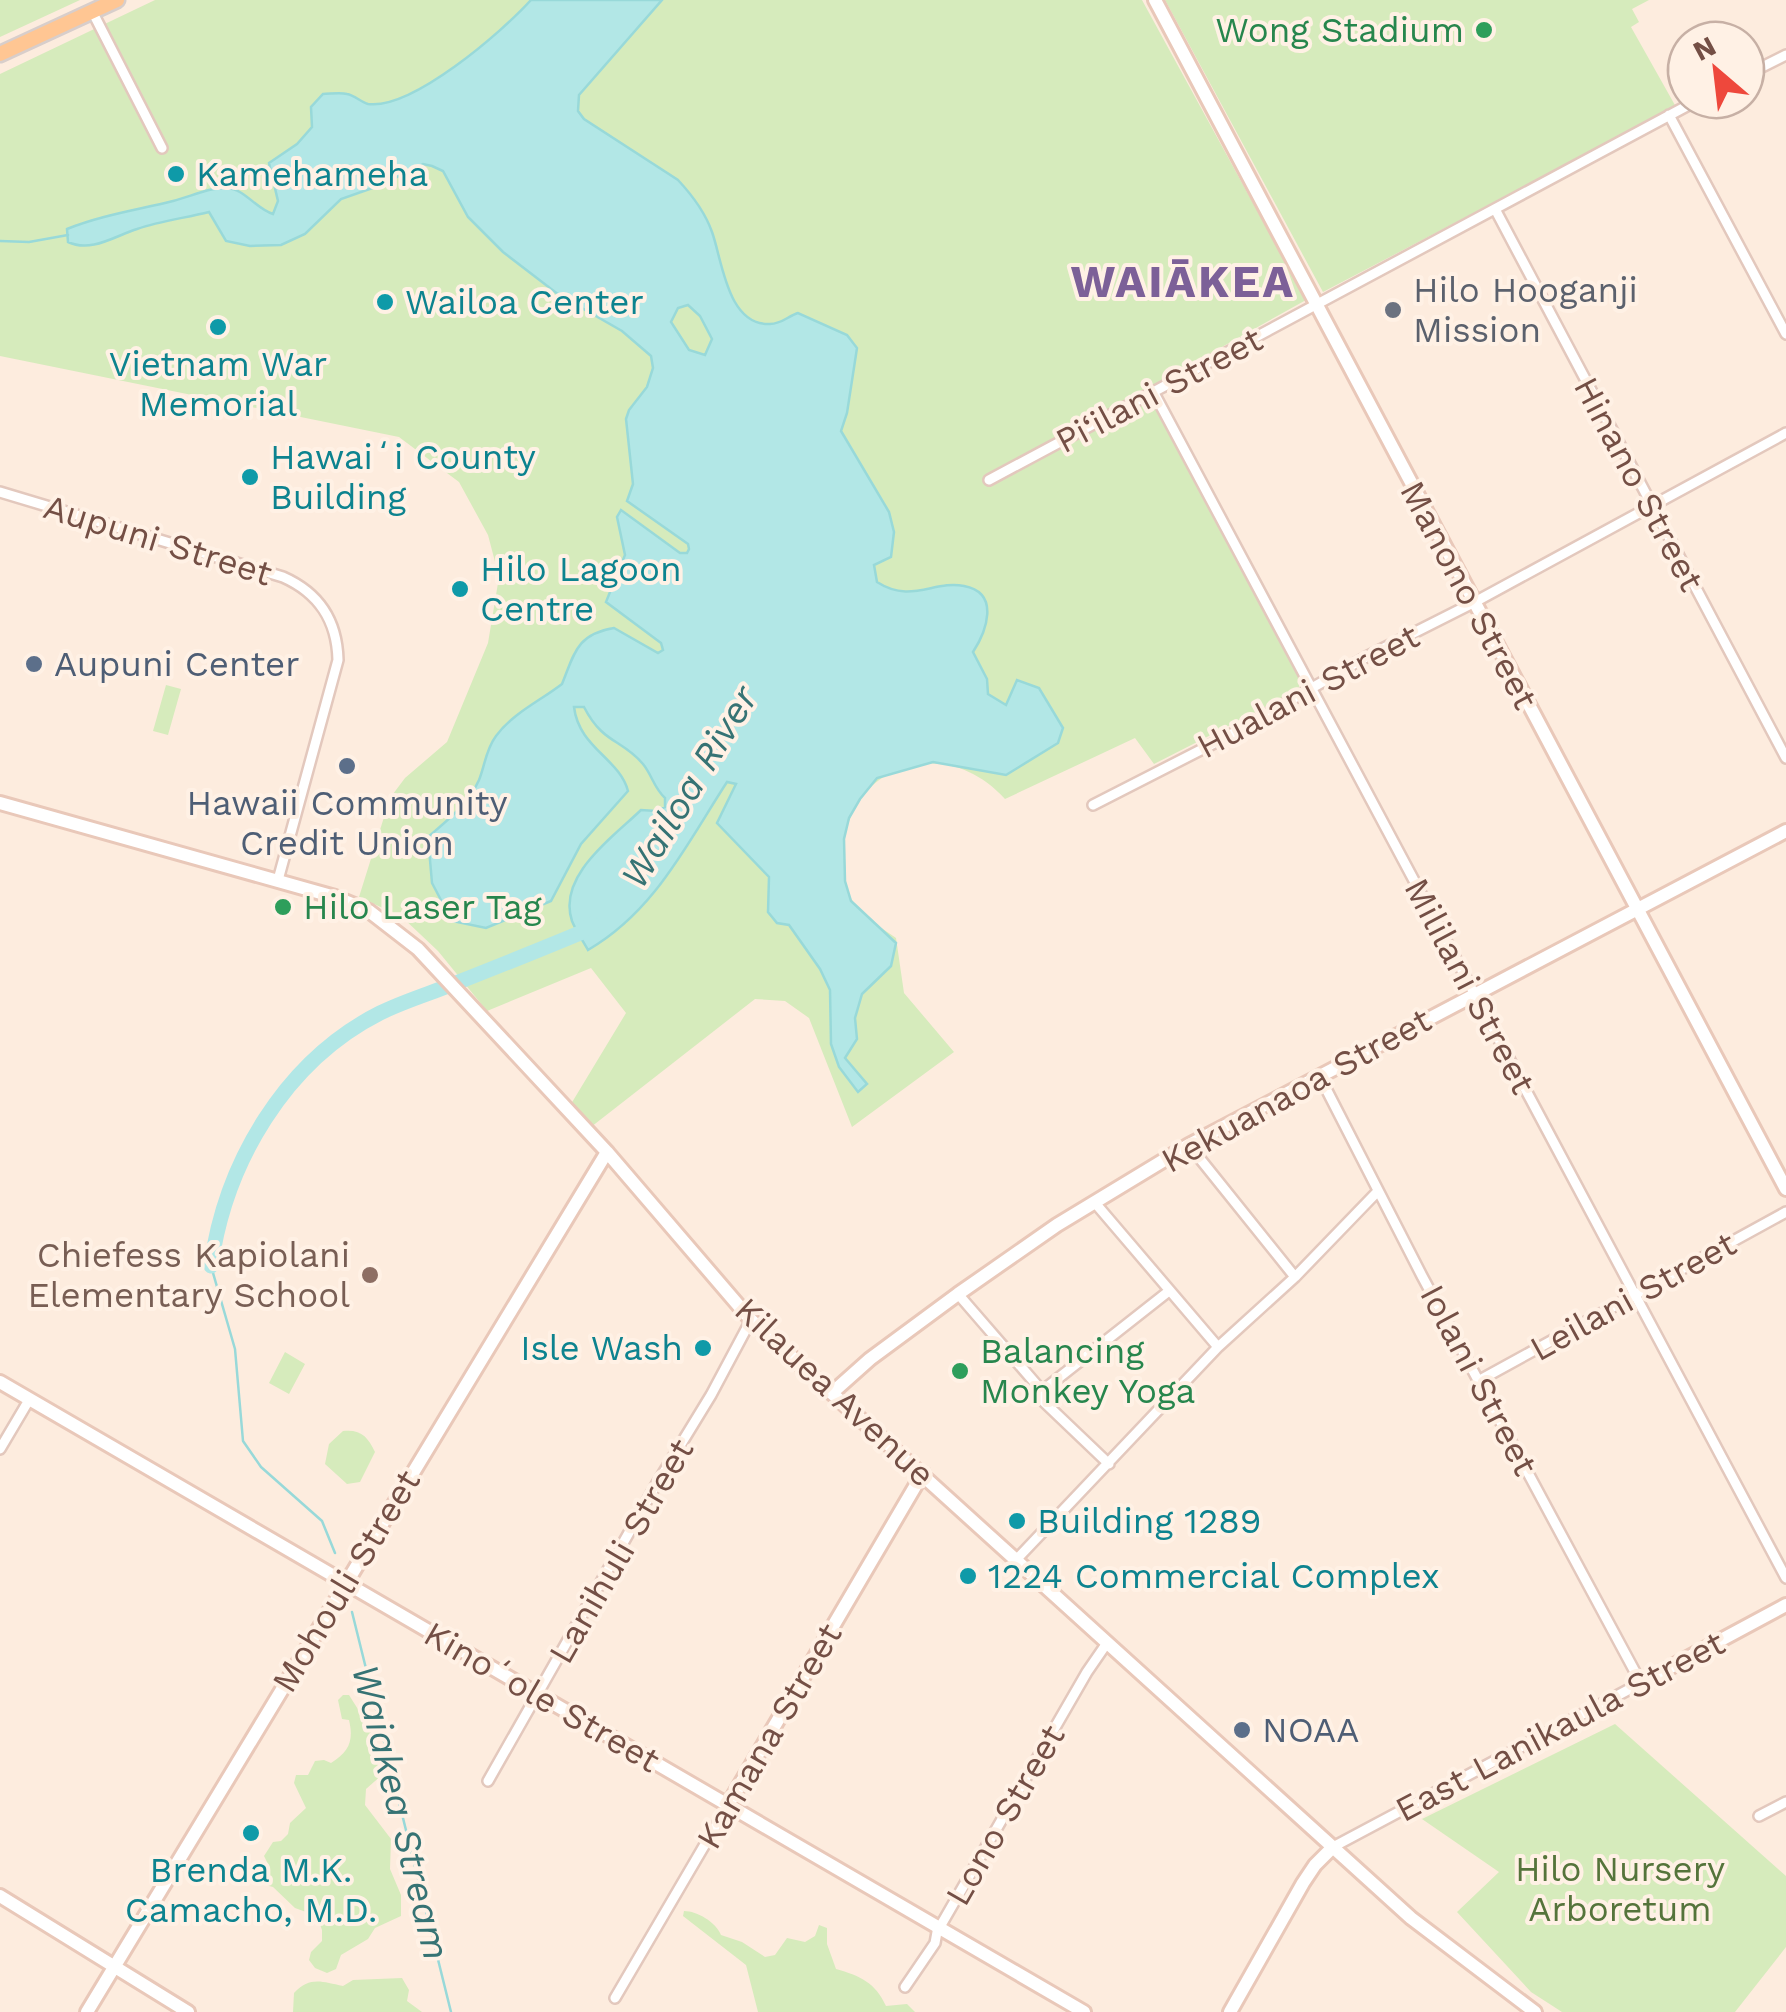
<svg xmlns="http://www.w3.org/2000/svg" width="1786" height="2012" font-family="'Work Sans',sans-serif">
<style>
.green{fill:#d6ebbc}
.water{fill:#b2e7e6;stroke:#98d9d9;stroke-width:2.5;fill-rule:evenodd}
.lines{fill:none;stroke-linecap:round;stroke-linejoin:round}
.stream{stroke:#98d9d9;stroke-width:2.5}
.river{stroke:#b2e7e6;stroke-width:15}
.street-casing{stroke:#e3c8bd;stroke-width:14}
.secondary-casing{stroke:#e9c8b9;stroke-width:18}
.primary-casing{stroke:#d8cecb;stroke-width:19}
.street{stroke:#fff;stroke-width:9}
.secondary{stroke:#fff;stroke-width:12}
.primary{stroke:#ffc693;stroke-width:14}
.leisure-dot{fill:#2e9e5b;stroke:#fff1e5;stroke-width:4}
.culture-dot{fill:#0f9aa8;stroke:#fff1e5;stroke-width:4}
.worship-dot{fill:#6b7280;stroke:#fff1e5;stroke-width:4}
.service-dot{fill:#5c6f8a;stroke:#fff1e5;stroke-width:4}
.education-dot{fill:#8d6e63;stroke:#fff1e5;stroke-width:4}
.labels{text-anchor:middle;dominant-baseline:central;stroke-width:8;stroke-linejoin:round;paint-order:stroke}
.leisure-label{font-size:35px;fill:#27864d;stroke:#fff1e5;text-anchor:start}
.culture-label{font-size:35px;fill:#0d838f;stroke:#fff1e5;text-anchor:start}
.worship-label{font-size:35px;fill:#5b616d;stroke:#fff1e5;text-anchor:start}
.street-label{font-size:35px;fill:#744f45;stroke:#fff1e5}
.service-label{font-size:35px;fill:#4e5e75;stroke:#fff1e5;text-anchor:start}
.education-label{font-size:35px;fill:#785e54;stroke:#fff1e5;text-anchor:end}
.park-label{font-size:35px;fill:#55743b;stroke:#fff1e5}
.water-label{font-size:38px;font-style:italic;fill:#367374;stroke:#fff1e5}
.district-label{font-size:45px;font-weight:bold;letter-spacing:2.5px;fill:#7c6098;stroke:#fff1e5}
</style>
<rect width="100%" height="100%" fill="#fdecde"/>
<!-- green -->
<path class="green" d="M0,0H80L0,37Z
M155,0H1142L1306,300L1145,390L1300,674L1299,690L1154,764L1135,738L1005,799C941,728 836,769 844,867C845,879 847,894 854,903C865,918 882,928 896,938L904,993L954,1052L852,1127L809,1018L785,1001L755,999L591,1127L571,1104L626,1013L591,968L487,1011L438,951L402,917L359,897L390,798L405,778L447,742L488,643L499,577L488,535L459,482L399,437L0,356V74Z
M1165,0H1649L1632,9L1639,22L1631,27L1676,107L1323,292Z
M166,685L181,689L168,735L153,731Z
M285,1352L305,1364L289,1394L269,1383Z
M343,1431C361,1429 368,1437 375,1452L360,1482L347,1484L325,1464L329,1444Z
M343,1695H349C369,1727 377,1736 383,1774L366,1789L365,1805L391,1839L390,1869L401,1895V1916L375,1928L368,1939L341,1955L336,1969L327,1973L315,1968L309,1960L311,1952L322,1941V1930L317,1916L295,1908L273,1887L257,1883L268,1864L264,1856L273,1842L281,1841L288,1834L290,1823L306,1808L294,1783L296,1775H308L315,1761L324,1760L331,1763C349,1752 354,1741 349,1720L342,1719L338,1700Z
M1615,1724L1786,1876V1947L1735,2012H1562L1531,1992L1457,1912L1499,1872L1422,1819Z
M684,1911C697,1911 716,1922 721,1935L742,1942L765,1957L775,1955L787,1938L805,1942L815,1936L819,1925L827,1928V1944L836,1969C860,1976 875,1982 886,2006L907,2004L915,2012H758L746,1965L683,1916Z
M402,1978L409,1990L407,2001L422,2012H293L294,1993C310,1976 322,1982 343,1986L353,1980Z"/>
<!-- water -->
<path class="water" d="M531,0H662L579,95L578,111L584,119L678,180C692,195 705,212 712,232C722,259 727,326 770,324C782,324 788,316 798,313L847,335L857,348L847,413L841,431L889,512L894,532L891,557L874,565L877,582C911,604 934,580 964,586C1001,593 986,632 973,652L987,679L988,694L1006,705L1017,680L1039,688L1063,728L1058,743L1006,775L933,762L877,778L860,799L849,818L844,839L845,881L851,901L896,943L891,966L862,994L855,1018L857,1039L845,1058L867,1084L858,1092L839,1067L831,1044L830,990L820,969L789,925L777,923L768,912L769,877L717,823L736,784L727,782C686,845 655,911 588,950C583,941 576,931 572,921C557,876 612,838 641,810L656,811L665,807V798C654,788 652,775 643,764C622,739 603,744 584,707H574C579,748 619,758 628,791L581,844L551,901L486,928L452,921L432,883L428,837C447,821 469,803 479,780C485,765 486,749 496,736C513,713 540,701 562,684C574,655 576,634 614,628L658,653L663,650L661,643L606,602L625,555L617,517L621,510L680,553H687L689,549L688,544L627,501L633,484L626,419L629,410L647,387L653,368L651,356L622,331L559,295L503,252L468,217L443,171L432,166L423,164L381,185L341,199L305,234L281,245L250,246L226,241L209,212C185,218 160,221 137,229C115,236 91,253 68,242L67,229C102,215 137,210 173,201C190,197 209,187 227,188C245,189 256,209 273,214L278,201L269,163L297,144L312,127L311,107L323,94C330,94 340,92 347,94C354,95 361,102 368,104C412,110 502,32 531,0ZM688,305L700,316L712,339L705,355L689,350L671,322L678,308Z"/>
<g class="lines">
<!-- stream -->
<path class="stream" d="M0,241L29,242L68,235
M211,1266L235,1349L243,1441L261,1467L322,1521L335,1553
M352,1612L451,2012"/>
<!-- river -->
<path class="river" d="M211,1266C225,1163 285,1061 380,1013C402,1002 428,994 451,985C494,968 537,951 580,933L592,924"/>
<defs>
<path id="street" d="M92,11L162,148
M1746,75L1786,55
M1669,115L1786,334
M1495,209L1786,758
M1154,393L1786,1578
M989,480L1698,100
M0,492L283,577C319,593 337,620 338,660L278,880
M1093,805L1230,735L1366,657L1473,603L1786,433
M1319,1075L1422,1276L1641,1683L1333,1847
M1189,1145L1295,1277
M1096,1204L1218,1347
M958,1294L1042,1391L1039,1394L1043,1401L1109,1464
M1480,1380L1786,1212
M1042,1391L1169,1291
M0,1449L29,1400
M1015,1561L1218,1347L1295,1277L1378,1191
M488,1781L656,1485L711,1395L751,1320
M1759,1816L1786,1802
M905,1987L935,1943L937,1932L1087,1672L1107,1643
M615,1998L728,1805"/>
<path id="secondary" d="M1155,0L1786,1189
M0,803L335,897L369,911L418,949L607,1152L751,1320L1411,1918L1535,2012
M0,1382L1084,2012
M833,1392L870,1359L958,1294L1057,1225L1189,1145L1786,831
M1641,1683L1786,1605
M728,1805L923,1473
M0,1896L188,2012
M87,2012L607,1152
M1230,2012L1303,1883L1315,1865L1333,1847"/>
<path id="primary" d="M0,54L117,0"/>
</defs>
<!-- street casing -->
<use href="#street" class="street-casing"/>
<!-- secondary casing -->
<use href="#secondary" class="secondary-casing"/>
<!-- primary casing -->
<use href="#primary" class="primary-casing"/>
<!-- street -->
<use href="#street" class="street"/>
<!-- secondary -->
<use href="#secondary" class="secondary"/>
<!-- primary -->
<use href="#primary" class="primary"/>
</g>
<!-- markers -->
<g class="leisure-dot">
<circle cx="1484" cy="30" r="10"/>
<circle cx="283" cy="907" r="10"/>
<circle cx="960" cy="1371" r="10"/>
</g>
<g class="culture-dot">
<circle cx="176" cy="174" r="10"/>
<circle cx="385" cy="302" r="10"/>
<circle cx="218" cy="327" r="10"/>
<circle cx="250" cy="477" r="10"/>
<circle cx="460" cy="589" r="10"/>
<circle cx="703" cy="1348" r="10"/>
<circle cx="1017" cy="1521" r="10"/>
<circle cx="968" cy="1576" r="10"/>
<circle cx="251" cy="1833" r="10"/>
</g>
<circle class="worship-dot" cx="1393" cy="310" r="10"/>
<g class="service-dot">
<circle cx="34" cy="664" r="10"/>
<circle cx="347" cy="766" r="10"/>
<circle cx="1242" cy="1730" r="10"/>
</g>
<circle class="education-dot" cx="370" cy="1275" r="10"/>
<g class="labels">
<!-- leisure labels -->
<g class="leisure-label">
<text x="1464" y="30" text-anchor="end">Wong Stadium</text>
<text x="303" y="907">Hilo Laser Tag</text>
<text x="980" y="1351">Balancing<tspan x="980" dy="40">Monkey Yoga</tspan></text>
</g>
<!-- culture labels -->
<g class="culture-label">
<text x="196" y="174">Kamehameha</text>
<text x="405" y="302">Wailoa Center</text>
<text x="218" y="364" text-anchor="middle">Vietnam War<tspan x="218" dy="40">Memorial</tspan></text>
<text x="270" y="457">Hawaiʻi County<tspan x="270" dy="40">Building</tspan></text>
<text x="480" y="569">Hilo Lagoon<tspan x="480" dy="40">Centre</tspan></text>
<text x="683" y="1348" text-anchor="end">Isle Wash</text>
<text x="1037" y="1521">Building 1289</text>
<text x="988" y="1576">1224 Commercial Complex</text>
<text x="251" y="1870" text-anchor="middle">Brenda M.K.<tspan x="251" dy="40">Camacho, M.D.</tspan></text>
</g>
<!-- worship labels -->
<g class="worship-label">
<text x="1413" y="290">Hilo Hooganji<tspan x="1413" dy="40">Mission</tspan></text>
</g>
<!-- street labels -->
<g class="street-label">
<text transform="translate(1159 390) rotate(-28)">Pi‘ilani Street</text>
<text transform="translate(1639 484) rotate(62)">Hinano Street</text>
<text transform="translate(158 540) rotate(17)">Aupuni Street</text>
<text transform="translate(1469 595) rotate(62)">Manono Street</text>
<text transform="translate(1308 691) rotate(-28)">Hualani Street</text>
<text transform="translate(1470 986) rotate(62)">Mililani Street</text>
<text transform="translate(1296 1090) rotate(-29)">Kekuanaoa Street</text>
<text transform="translate(1633 1296) rotate(-29)">Leilani Street</text>
<text transform="translate(1479 1380) rotate(62)">Iolani Street</text>
<text transform="translate(835 1392) rotate(43)">Kilauea Avenue</text>
<text transform="translate(621 1551) rotate(-60)">Lanihuli Street</text>
<text transform="translate(346 1581) rotate(-59)">Mohouli Street</text>
<text transform="translate(542 1697) rotate(30)">Kinoʻole Street</text>
<text transform="translate(1560 1726) rotate(-28)">East Lanikaula Street</text>
<text transform="translate(769 1736) rotate(-60)">Kamana Street</text>
<text transform="translate(1005 1815) rotate(-60)">Lono Street</text>
</g>
<!-- service labels -->
<g class="service-label">
<text x="54" y="664">Aupuni Center</text>
<text x="347" y="803" text-anchor="middle">Hawaii Community<tspan x="347" dy="40">Credit Union</tspan></text>
<text x="1262" y="1730">NOAA</text>
</g>
<!-- education labels -->
<g class="education-label">
<text x="350" y="1255">Chiefess Kapiolani<tspan x="350" dy="40">Elementary School</tspan></text>
</g>
<!-- park labels -->
<g class="park-label">
<text x="1620" y="1869">Hilo Nursery<tspan x="1620" dy="40">Arboretum</tspan></text>
</g>
<!-- water labels -->
<g class="water-label">
<text transform="translate(689 787) rotate(-59)">Wailoa River</text>
<text transform="translate(401 1812) rotate(76)">Waiakea Stream</text>
</g>
<!-- district labels -->
<g class="district-label">
<text x="1183" y="281">WAIĀKEA</text>
</g>
</g>
<!-- north arrow -->
<g transform="translate(1716 70) rotate(332)"><circle r="48" fill="#fff1e5" stroke="#c7b0a5" stroke-width="2.5"/>
<path d="M0-8L18 38L0 25L-18 38Z" fill="#ee483c"/>
<text y="-15" font-size="28" font-weight="bold" text-anchor="middle" fill="#744f45">N</text>
</g>
</svg>
